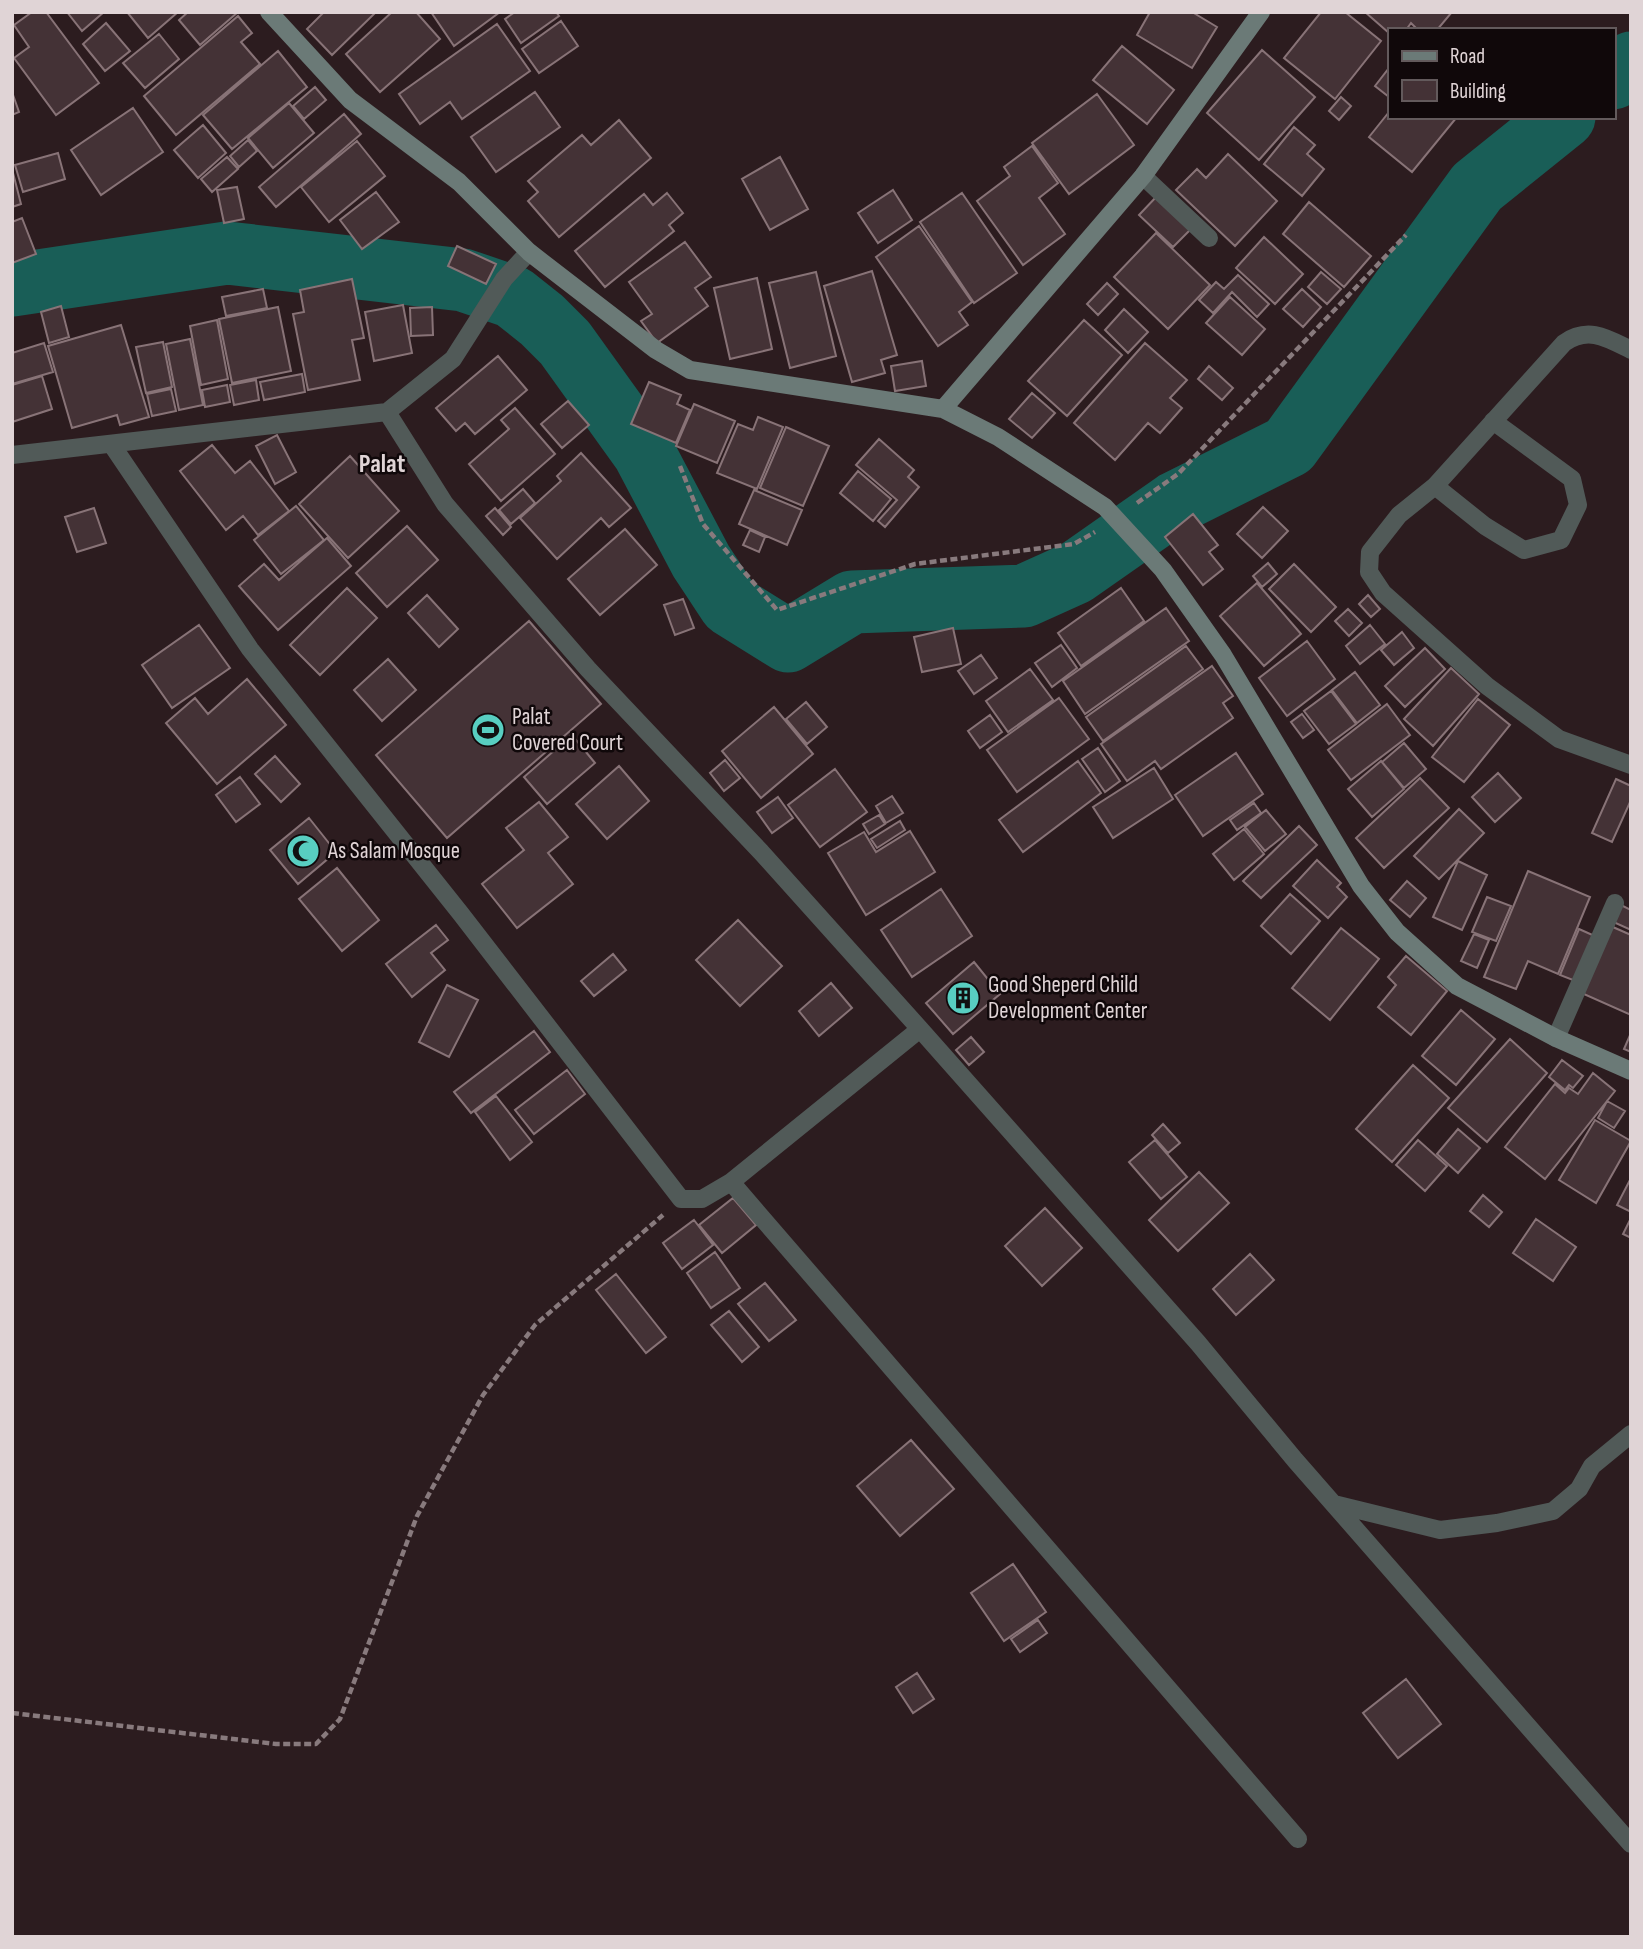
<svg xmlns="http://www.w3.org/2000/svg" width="1643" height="1949" font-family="'Sofia Sans Condensed',sans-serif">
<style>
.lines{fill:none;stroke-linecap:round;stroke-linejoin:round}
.river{stroke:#195e57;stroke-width:63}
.building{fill:#443236;stroke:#887377;stroke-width:2}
.path{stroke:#887a7d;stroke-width:4.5;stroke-dasharray:7 3.5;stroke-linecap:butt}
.street{stroke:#515a58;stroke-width:18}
.secondary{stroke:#6b7a77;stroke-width:18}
.labels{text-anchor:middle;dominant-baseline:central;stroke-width:5;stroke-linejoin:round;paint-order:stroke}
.poi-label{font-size:23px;fill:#e0d4d6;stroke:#10080a;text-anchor:start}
.quarter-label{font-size:26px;font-weight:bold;fill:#e0d4d6;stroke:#10080a}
</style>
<rect width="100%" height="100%" fill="#2c1c1f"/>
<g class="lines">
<!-- river -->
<path class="river" d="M1613,78L1631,63
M12,285L227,253L463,280L513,297L542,320L565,343L644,453L701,561L730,605L788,641L852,602L1024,596L1075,573L1175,503L1289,446L1477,187L1564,117"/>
</g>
<!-- building -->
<path class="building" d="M32,12H46L99,83L56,115L14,58L29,47L14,25Z
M67,12H104L82,31Z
M127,12H178L148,38Z
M188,12H238L200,45L179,20Z
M324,12H374L375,13L332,55L307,29Z
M392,12H416L440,39L380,92L346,54Z
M431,12H500L454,46Z
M515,12H556L559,16L521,43L505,19Z
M1150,12H1192L1217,27L1192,68L1137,35Z
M1321,12H1345L1381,41L1335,99L1284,58Z
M1365,12H1452L1437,30H1418L1411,23L1406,30H1389V33Z
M238,16L252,33L241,42L260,64L176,135L144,96Z
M561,21L578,46L539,73L522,49Z
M106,23L130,51L105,71L83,44Z
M497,24L530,71L462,119L450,102L420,124L399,94Z
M159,34L179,59L145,88L123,63Z
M1122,46L1174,90L1147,124L1093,80Z
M1262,50L1315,97L1259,160L1207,113Z
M278,51L307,87L232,149L203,115Z
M1389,68V97L1375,86Z
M315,87L326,100L304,119L293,106Z
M12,92L19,112L12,115Z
M535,92L560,127L496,172L471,137Z
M1097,94L1134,145L1069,194L1032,143Z
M1341,97L1351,106L1339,120L1329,111Z
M289,103L314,133L273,168L248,138Z
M133,108L163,152L101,195L71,150Z
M1389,112V117H1457L1412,172L1369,137Z
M344,114L361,134L276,207L259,187Z
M619,120L651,158L559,237L528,201L538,192L528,181L582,135L591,145Z
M203,125L226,153L198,178L174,150Z
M1294,127L1315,145L1307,154L1324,169L1302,196L1264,164Z
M248,140L257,151L239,167L230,156Z
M357,141L385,176L329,222L301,187Z
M1032,146L1058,183L1039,198L1065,234L1023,265L977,201L1010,176L1004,167Z
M58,153L65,179L23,192L15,165Z
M1228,154L1277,201L1235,246L1176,190L1197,169L1206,178Z
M227,157L238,169L212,192L201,179Z
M780,157L808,209L770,230L742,179Z
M12,169L21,204L12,207Z
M237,187L244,219L224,223L217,190Z
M893,190L912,220L878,243L858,213Z
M376,192L399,222L362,249L340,220Z
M667,193L683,213L669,225L674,231L605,287L575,251L644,194L653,205Z
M962,193L1017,273L974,303L920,222Z
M1158,195L1192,228L1173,247L1139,215Z
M1309,202L1371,256L1344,287L1283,234Z
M22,218L36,254L12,263V222Z
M919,226L972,302L959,312L968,325L938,346L876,257Z
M1156,233L1210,285L1168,329L1114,277Z
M1264,237L1303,274L1275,304L1236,268Z
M685,242L711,277L695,288L708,306L657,343L641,321L652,314L629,282Z
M457,246L496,264L486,284L448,266Z
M872,271L897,355L881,360L885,373L852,382L824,286Z
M816,272L836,356L790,368L769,283Z
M1321,272L1341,289L1327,304L1308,287Z
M1238,275L1269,304L1257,317L1232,292L1213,313L1199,300L1216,282L1224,289Z
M757,278L772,349L730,359L714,288Z
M352,279L364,338L352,340L360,380L308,390L293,314L304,312L300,290Z
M1107,283L1118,294L1098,315L1087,304Z
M263,289L267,308L226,316L222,297Z
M1302,289L1321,307L1303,327L1283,309Z
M1230,297L1265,329L1242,355L1206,323Z
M403,305L412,353L374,361L365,312Z
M61,306L69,337L49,343L41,312Z
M278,307L291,371L232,383L219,319Z
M432,307L433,335L411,336L410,308Z
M1124,309L1148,332L1128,353L1105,330Z
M217,320L228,379L201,385L190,326Z
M1084,320L1122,355L1067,416L1028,381Z
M121,325L149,417L120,425L117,415L72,428L48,346Z
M190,339L203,405L179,410L166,344Z
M163,342L172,387L146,393L136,347Z
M44,343L53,372L12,384V353Z
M1145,343L1187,380L1170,398L1182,408L1160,433L1148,423L1115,460L1074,423Z
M498,356L527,390L475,434L465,423L456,431L436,408Z
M922,361L926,386L895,391L891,366Z
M1209,366L1233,388L1222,400L1198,379Z
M302,374L305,392L264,400L260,382Z
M42,376L52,409L12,422V385Z
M256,380L259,400L234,405L230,385Z
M649,382L681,395L677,404L690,410L676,443L631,424Z
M227,385L230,402L205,407L202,390Z
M171,389L176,411L152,416L147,394Z
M1032,393L1055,413L1032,438L1009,419Z
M568,401L589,425L562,448L541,424Z
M694,404L735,421L717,463L676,446Z
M515,408L555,454L501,501L469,464L509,429L501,420Z
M758,417L783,427L757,489L717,473L738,424L753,430Z
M786,427L829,446L803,506L760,488Z
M277,435L296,472L275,484L256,446Z
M879,439L914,470L908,477L919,487L885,527L878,521L897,500L856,465Z
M212,445L235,473L250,461L289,511L258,535L243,516L226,530L180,471Z
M581,453L631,508L609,527L601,518L557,559L520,518L561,481L557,476Z
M350,456L399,511L348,558L299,504Z
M858,471L891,499L873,521L840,493Z
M523,489L535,503L511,524L499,510Z
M754,490L802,510L787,545L739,524Z
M296,506L324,540L281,574L254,540Z
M1263,507L1288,531L1262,558L1237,534Z
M94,508L106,543L77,552L65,517Z
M495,508L511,527L503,535L486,516Z
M1193,514L1218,545L1209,552L1223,569L1203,585L1165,537Z
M407,526L438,560L387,607L356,573Z
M625,529L657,565L600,615L568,579Z
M750,530L765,537L759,552L743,545Z
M327,538L351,566L278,630L239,586L264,564L279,580Z
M1268,563L1277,574L1262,587L1253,576Z
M1294,564L1336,607L1311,632L1269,589Z
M1257,583L1301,634L1264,666L1220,616Z
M347,588L377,618L320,675L290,645Z
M1121,588L1144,621L1081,666L1058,633Z
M427,595L458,629L439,647L408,613Z
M1368,595L1380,609L1371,617L1359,604Z
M683,599L694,628L675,635L664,605Z
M1166,608L1189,641L1085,714L1063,681Z
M1348,609L1362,623L1349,636L1335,621Z
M529,621L601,704L447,838L376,755Z
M199,625L230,668L172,708L142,665Z
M1370,625L1385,644L1360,664L1346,646Z
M953,628L961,664L922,672L914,637Z
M1402,632L1414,648L1394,665L1381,650Z
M1307,641L1335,679L1287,716L1259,678Z
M1061,645L1077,668L1052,687L1035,663Z
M1186,646L1203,669L1103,741L1086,717Z
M1425,648L1445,669L1405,707L1385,686Z
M981,655L997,678L974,694L958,671Z
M388,659L416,690L382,721L354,690Z
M1212,666L1233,696L1223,703L1233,718L1161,769L1155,761L1127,781L1101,744Z
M1451,668L1479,694L1433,746L1404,719Z
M1030,669L1053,700L1008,732L986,701Z
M1355,672L1380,705L1357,723L1332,690Z
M247,679L286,725L217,784L166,723L195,698L208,714Z
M1331,691L1356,724L1329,744L1304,711Z
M1059,698L1089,739L1017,792L987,750Z
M1478,699L1510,725L1464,782L1432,757Z
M806,702L827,727L807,744L786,719Z
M1387,704L1410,735L1351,780L1328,750Z
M774,707L813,754L761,798L722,751Z
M1302,714L1314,730L1303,738L1291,722Z
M990,715L1002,732L980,748L968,731Z
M572,735L595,763L547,804L524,777Z
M1404,743L1426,769L1404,788L1382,762Z
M1098,748L1120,781L1105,792L1082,759Z
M1236,753L1263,794L1203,836L1175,795Z
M275,756L300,784L281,802L255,774Z
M725,760L740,778L724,791L710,773Z
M1078,761L1101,793L1023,852L999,820Z
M1381,761L1404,789L1372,817L1348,789Z
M619,766L649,801L607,839L576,804Z
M1154,768L1173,799L1113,838L1093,807Z
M835,769L867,812L820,847L788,805Z
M1498,773L1521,798L1495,822L1472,797Z
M240,777L260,804L236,822L216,795Z
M1420,778L1449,808L1384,868L1356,838Z
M1616,779L1631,786V800L1612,842L1592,833Z
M892,796L903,813L886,823L876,806Z
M778,797L793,818L772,833L757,812Z
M539,802L568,837L548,853L573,884L517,928L482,884L524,850L506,828Z
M1254,803L1261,813L1237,830L1230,820Z
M1459,809L1484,833L1439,879L1414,856Z
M1266,810L1286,834L1265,851L1245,827Z
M879,815L885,824L869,834L863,824Z
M309,818L336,852L298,884L270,850Z
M900,821L905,830L877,848L871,839Z
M1299,826L1317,845L1261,898L1243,881Z
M1244,829L1264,854L1234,880L1213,854Z
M910,831L935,872L866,915L828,853L864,832L876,852Z
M1317,860L1341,883L1337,887L1347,897L1328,918L1293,886Z
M1458,861L1487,875L1462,930L1433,917Z
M337,868L379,920L342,951L299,899Z
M1528,871L1590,897L1558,974L1528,961L1516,989L1484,977Z
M1407,881L1426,898L1410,917L1390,900Z
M941,889L972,936L912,977L881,930Z
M1290,894L1320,921L1291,954L1261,926Z
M1487,897L1511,906L1496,941L1472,932Z
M1617,903L1631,910V930L1609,920Z
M738,920L782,966L740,1006L696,960Z
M1606,924L1631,935V1015L1577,991Z
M436,925L448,940L431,953L445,970L412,997L386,964Z
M1341,928L1379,959L1330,1020L1292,988Z
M1579,929L1597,937L1578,982L1560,975Z
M1474,934L1489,940L1477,968L1461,961Z
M613,954L626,970L594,996L581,981Z
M1406,956L1447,991L1411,1035L1378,1007L1396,985L1388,977Z
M974,962L1000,994L953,1034L926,1003Z
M831,983L852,1008L819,1036L799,1011Z
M447,985L478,1000L449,1057L419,1042Z
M1461,1010L1495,1039L1456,1085L1422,1056Z
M534,1031L550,1052L471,1113L454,1092Z
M1631,1033V1052L1624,1049Z
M971,1037L984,1052L969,1065L956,1050Z
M1510,1039L1547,1073L1487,1142L1448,1108Z
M1562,1060L1583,1076L1573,1088L1569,1085L1565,1090L1549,1077Z
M1413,1065L1449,1098L1392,1162L1356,1129Z
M567,1070L585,1094L534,1134L515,1110Z
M1593,1073L1615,1091L1545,1179L1505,1147L1555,1084L1565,1093L1569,1088L1578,1094Z
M496,1096L532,1142L510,1160L475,1112Z
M1607,1101L1625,1111L1614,1128L1598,1118Z
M1595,1120L1631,1141L1596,1203L1559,1180Z
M1163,1124L1180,1143L1168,1153L1152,1135Z
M1458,1129L1480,1148L1458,1173L1437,1154Z
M1155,1140L1187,1177L1161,1199L1129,1162Z
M1418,1140L1447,1166L1425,1191L1396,1165Z
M1199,1172L1229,1203L1178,1251L1149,1220Z
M1631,1178V1212L1617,1205Z
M1483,1195L1502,1212L1489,1227L1470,1211Z
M733,1198L756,1225L722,1253L699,1225Z
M1045,1208L1082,1248L1042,1286L1005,1246Z
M1631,1218V1238L1623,1234Z
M1536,1219L1576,1247L1553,1281L1513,1253Z
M694,1220L713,1245L682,1269L663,1243Z
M715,1252L740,1288L711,1308L687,1273Z
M1250,1254L1274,1280L1236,1315L1213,1289Z
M616,1274L666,1337L646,1353L596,1290Z
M765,1283L796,1320L769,1341L738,1304Z
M729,1311L759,1347L742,1362L711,1325Z
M911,1440L954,1489L900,1536L857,1486Z
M1013,1564L1046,1612L1004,1641L971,1593Z
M1038,1620L1047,1633L1020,1652L1011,1639Z
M917,1673L934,1699L913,1713L896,1687Z
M1406,1679L1441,1724L1398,1758L1363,1713Z"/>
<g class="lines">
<!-- path -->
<path class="path" d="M680,466L703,524L777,610L915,564L1074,544L1095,532
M1137,503L1178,474L1406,235
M12,1713L276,1744H316L340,1719L417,1516L483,1395L535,1325L663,1215"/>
<!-- street -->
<path class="street" d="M1143,176L1209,238
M1631,350C1607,338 1588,326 1564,343L1435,486L1399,515L1370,552L1369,572L1383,593L1487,686L1559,739L1631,765
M387,412L445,504L588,669L761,852L920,1029L1198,1343L1295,1460L1631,1844
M112,445L250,649L461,914L681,1199H702L731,1182L920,1029
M12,455L387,412L453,359L504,279L529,252
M1435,486L1485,526L1524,550L1561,540L1578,505L1572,479L1493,421
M1556,1038L1615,903
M731,1182L1298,1839
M1334,1504L1440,1530L1497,1523L1553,1511L1579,1489L1592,1466L1631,1434"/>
<!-- secondary -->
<path class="secondary" d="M269,12L350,100L459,182L529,252L656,350L690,370L943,409L998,437L1105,507L1163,570L1223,655L1361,886L1397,932L1457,986L1556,1038L1631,1071
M943,409L1143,176L1261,12"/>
</g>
<!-- icons -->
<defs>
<symbol id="stadium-disc" viewBox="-11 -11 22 22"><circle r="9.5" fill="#58cec1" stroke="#10080a"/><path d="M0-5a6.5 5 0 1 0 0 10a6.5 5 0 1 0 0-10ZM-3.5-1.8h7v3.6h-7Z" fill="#111"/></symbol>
<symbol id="mosque-disc" viewBox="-11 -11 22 22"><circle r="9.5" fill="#58cec1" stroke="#10080a"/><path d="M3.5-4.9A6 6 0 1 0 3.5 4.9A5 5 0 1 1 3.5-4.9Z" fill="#111"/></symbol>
<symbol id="building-disc" viewBox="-11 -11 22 22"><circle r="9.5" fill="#58cec1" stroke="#10080a"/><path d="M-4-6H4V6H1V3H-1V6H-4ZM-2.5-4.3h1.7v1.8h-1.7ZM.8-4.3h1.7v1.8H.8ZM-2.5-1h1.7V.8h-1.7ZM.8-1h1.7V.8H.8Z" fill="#111"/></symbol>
</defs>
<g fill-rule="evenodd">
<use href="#stadium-disc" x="469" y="711" width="38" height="38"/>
<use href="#mosque-disc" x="284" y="832" width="38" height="38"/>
<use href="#building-disc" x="944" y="979" width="38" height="38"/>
</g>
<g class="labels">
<!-- poi labels -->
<g class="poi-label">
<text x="512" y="717">Palat<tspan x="512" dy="26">Covered Court</tspan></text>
<text x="328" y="851">As Salam Mosque</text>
<text x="988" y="985">Good Sheperd Child<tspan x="988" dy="26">Development Center</tspan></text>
</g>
<!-- quarter labels -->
<g class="quarter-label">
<text x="382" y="464">Palat</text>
</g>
</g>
<!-- border -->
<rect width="1643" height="1949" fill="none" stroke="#e0d4d6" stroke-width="28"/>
<!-- legend -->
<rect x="1388" y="28" width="228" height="91" fill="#10080a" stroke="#635a5c" stroke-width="2"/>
<rect x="1402" y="51" width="35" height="10" fill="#6b7a77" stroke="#635a5c" stroke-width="2"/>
<text x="1450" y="63" font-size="21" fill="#e0d4d6">Road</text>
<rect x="1402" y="80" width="35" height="21" fill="#443236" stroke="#635a5c" stroke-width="2"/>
<text x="1450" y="98" font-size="21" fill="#e0d4d6">Building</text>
</svg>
